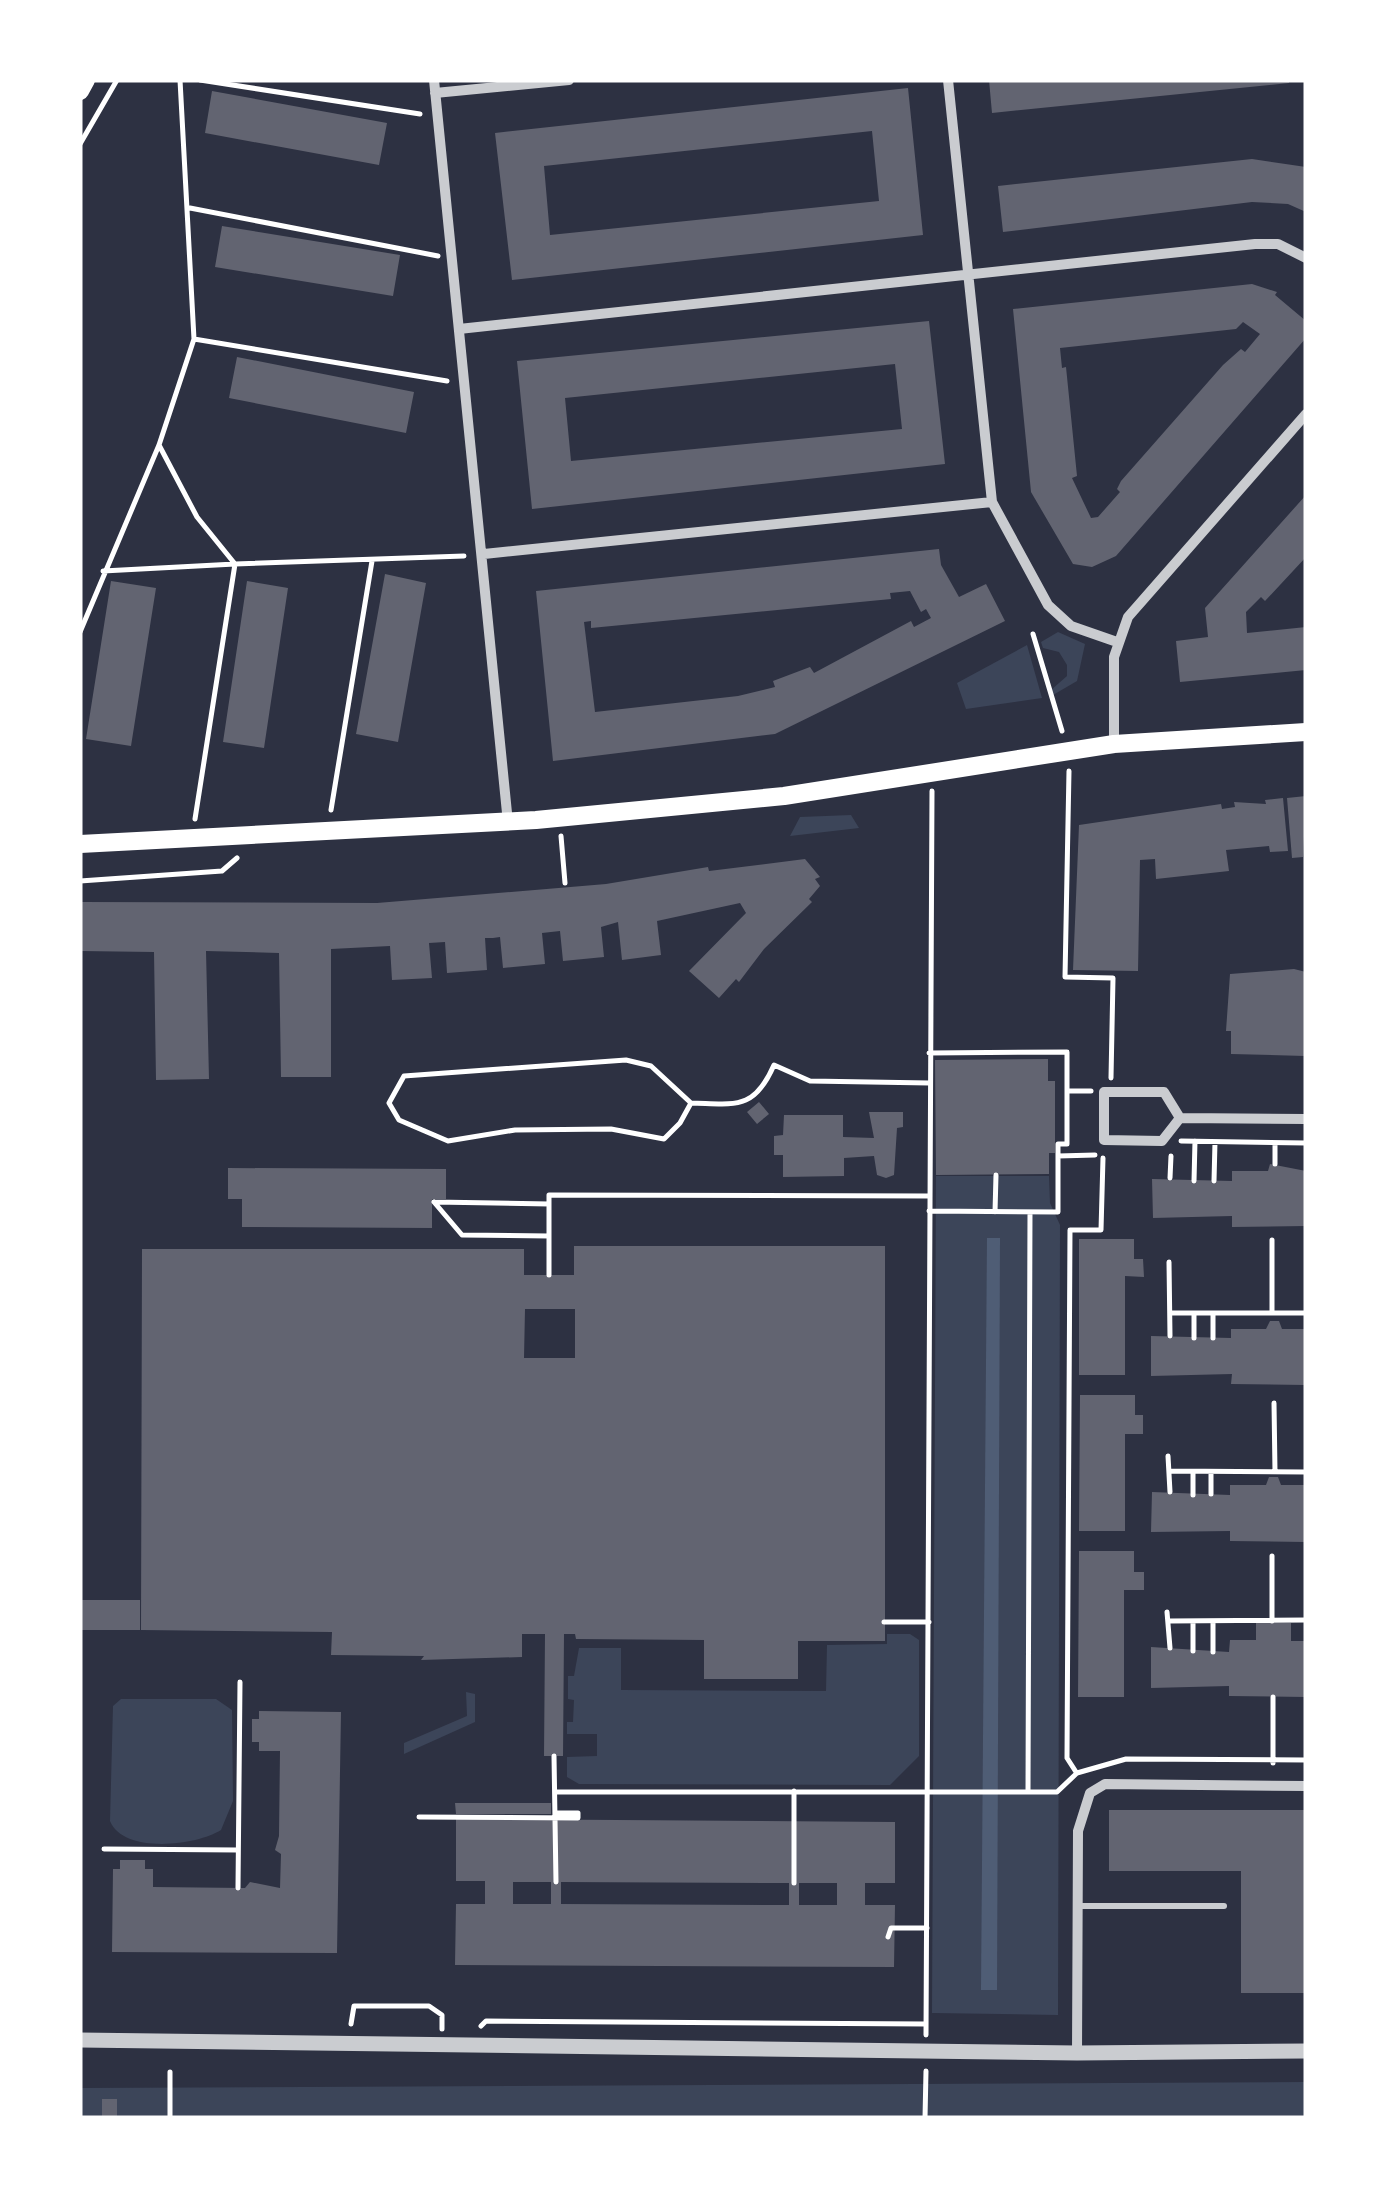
<svg xmlns="http://www.w3.org/2000/svg" width="1386" height="2198" font-family="'Varela Round',sans-serif">
<style>
.green{fill:#3c4559}
.water{fill:#4f5d75}
.building{fill:#626471;fill-rule:evenodd}
.lines{fill:none;stroke-linecap:round;stroke-linejoin:round}
.path{stroke:#fff;stroke-width:5}
.service{stroke:#caccd0;stroke-width:6}
.minor{stroke:#caccd0;stroke-width:10}
.tertiary{stroke:#caccd0;stroke-width:15}
.secondary{stroke:#fff;stroke-width:18}
</style>
<rect width="100%" height="100%" fill="#2d3142"/>
<!-- green -->
<path class="green" d="M1058,632L1085,644L1077,681L1053,695L1051,690L1067,676V665L1059,652L1043,648L1041,642Z
M1027,645L1042,698L966,709L957,683Z
M851,815L859,828L790,836L800,817Z
M936,1176H1049L1050,1203L1060,1225L1058,2015L932,2013Z
M887,1634H910L919,1640V1756L890,1785L579,1784L567,1777V1757L597,1756V1734H567V1722H573L574,1700L568,1699V1676H574L579,1648H621V1690L826,1691L827,1645L887,1644Z
M466,1692L475,1694V1722L404,1754V1743L467,1716Z
M121,1699H216L232,1710L233,1801L221,1830C196,1846 123,1854 110,1821L113,1706Z
M1306,2082V2118H80V2088Z"/>
<!-- water -->
<path class="water" d="M987,1238H1000L997,1990H981Z"/>
<!-- building -->
<path class="building" d="M989,80H1289V83L992,113Z
M908,88L923,235L512,280L495,133ZM872,131L879,201L550,235L544,166Z
M212,91L387,123L379,165L205,133Z
M1252,159L1306,167V212L1288,204L1252,202L1003,232L998,186Z
M222,226L400,255L393,296L215,267Z
M1252,284L1277,292L1275,295L1306,321V338L1116,556L1092,567L1073,564L1031,492L1013,309ZM1243,322L1260,334L1245,352L1241,349L1223,365L1121,481L1117,489L1120,492L1098,517L1091,518L1072,478L1077,476L1066,367L1062,368L1060,348L1236,329Z
M929,321L945,464L532,509L517,361ZM895,364L902,429L571,461L565,398Z
M237,357L414,392L406,433L229,398Z
M1306,495V557L1265,601L1261,597L1246,612L1247,633L1306,627V670L1180,682L1176,641L1208,637L1205,608Z
M939,549L941,565L959,597L986,584L1005,621L775,734L553,761L536,591ZM910,591L921,612L926,609L931,618L914,627L911,621L814,673L810,667L773,681L775,687L738,696L595,712L584,622L591,621V628L891,599L890,593Z
M385,574L426,583L398,742L356,734Z
M111,581L156,588L131,746L86,739Z
M247,581L288,588L264,748L223,742Z
M1306,796L1303,857L1292,858L1287,798Z
M1283,798L1288,851L1270,852L1269,846L1226,850L1229,871L1156,879L1155,859L1140,860L1138,971L1073,970L1079,825L1221,804L1222,809L1235,807L1234,802L1266,804L1265,800Z
M805,859L820,877L815,879L820,886L809,899L812,902L764,949L739,982L736,979L719,998L689,971L746,913L740,903L657,921L661,955L622,960L618,922L601,927L604,957L563,961L560,931L542,933L545,964L503,968L500,937L493,938H485L487,970L447,973L445,942L429,943L432,978L392,980L390,946L331,949V1077H281L279,953L206,951L209,1079L156,1080L154,952L80,951V902L377,903L606,884L708,867L709,871Z
M1294,969L1306,972L1305,1056L1231,1054V1031H1226L1230,974Z
M1048,1059V1081H1055V1153H1049V1174L936,1175L935,1060Z
M759,1102L769,1114L757,1124L747,1112Z
M869,1112H903V1127L897,1128L894,1175L886,1178L877,1175L874,1156L844,1158V1176L783,1177V1155H774V1136L783,1135L784,1115H843V1137L874,1138Z
M1270,1164L1306,1171V1226L1232,1227V1216L1153,1218L1152,1179L1232,1181V1171H1268Z
M228,1168L446,1169V1199H432V1228L242,1227V1199H228Z
M1079,1239H1134V1259H1143L1144,1277L1125,1276V1375H1079Z
M574,1246H885V1641H798V1679H704V1640L576,1639L575,1634H564L563,1756H544L545,1634H522V1657L421,1660L424,1656L331,1655L332,1632L141,1630L142,1249H524V1275H574ZM525,1309H575V1358H524Z
M1270,1321H1279L1282,1329H1306V1385L1231,1384L1232,1374L1151,1376V1336L1231,1338V1329H1266Z
M1080,1395H1135V1415H1143V1434H1125V1531H1079Z
M1269,1477H1278L1281,1485H1306V1542L1230,1541V1531L1151,1532L1152,1492L1230,1495V1485H1266Z
M1079,1551H1134V1572H1144V1590H1124V1697H1078Z
M80,1600H140V1630H80Z
M1256,1623H1291V1641H1306V1697L1229,1696V1686L1151,1688V1647L1229,1652L1230,1640H1256Z
M259,1711L341,1712L337,1953L112,1952L113,1869H120V1860H145V1869H153V1887L245,1888L250,1882L280,1888L281,1854L275,1850L279,1836L280,1751H259V1742H252V1719H259Z
M455,1803H551V1814H456Z
M1109,1810H1304V1993H1241V1871H1109Z
M456,1819L895,1822V1883H865V1905H895L894,1967L455,1965L456,1904H485V1881H456ZM513,1882H551V1904H513ZM561,1882L789,1883V1905L561,1904ZM799,1883H837V1905H799Z
M102,2099H117V2118H102Z"/>
<g class="lines">
<!-- path -->
<path class="path" d="M200,80L420,114
M80,144L117,80
M190,208L438,256
M194,339L447,381
M159,445L197,517L235,564L464,556
M103,571L235,564L195,819
M80,632L159,445L194,339L180,80
M1033,634L1062,731
M1069,771L1065,977L1113,978L1111,1078
M331,810L372,561
M561,836L565,883
M80,881L222,871L237,858
M929,1053L1067,1052V1091
M691,1103L680,1123L664,1139L611,1129L515,1130L448,1141L399,1120L389,1103L404,1076L626,1060L651,1066L691,1103C735,1104 754,1111 774,1065L810,1081L929,1083
M1181,1141L1306,1143
M1275,1143V1164
M1058,1156L1095,1155
M1170,1178L1171,1156
M1194,1181L1195,1141
M1214,1181L1215,1142
M434,1202L462,1235L549,1236V1195L929,1196
M434,1202L549,1204
M929,1211L1058,1212V1144H1067V1091H1091
M995,1212L996,1175
M1169,1262L1170,1336
M549,1275V1236
M1170,1313H1306
M1272,1313V1240
M1194,1338V1313
M1213,1338V1313
M1274,1403L1275,1472
M1168,1456L1170,1492
M1170,1471L1306,1472
M1211,1494V1472
M1193,1495V1473
M1272,1556V1621
M1167,1612L1170,1648
M1170,1621L1306,1620
M1193,1621V1651
M884,1622H929
M1213,1652V1621
M554,1756L556,1882
M1273,1763V1697
M1076,1772L1067,1758L1070,1230H1101L1103,1158
M555,1792H1057L1077,1773L1126,1759L1306,1760
M1028,1792L1030,1212
M419,1817L578,1818V1813H555
M104,1849L238,1850
M794,1883V1791
M238,1888L240,1682
M888,1937L891,1928H927
M351,2024L354,2006H429L442,2015V2029
M481,2026L486,2021L926,2024
M926,2035L932,791
M170,2118V2072
M925,2118L926,2071"/>
<!-- service -->
<path class="service" d="M1079,1906H1224"/>
<!-- minor -->
<path class="minor" d="M434,80L508,823
M948,80L992,502L1048,605L1071,626L1117,642
M435,93L569,80
M459,329L1255,244H1278L1306,258
M484,554L992,502
M1114,744V657L1128,617L1306,414
M1104,1092H1164L1180,1118L1162,1141L1104,1140Z
M1180,1118L1306,1119
M1077,2053L1078,1831L1090,1793L1105,1784L1306,1786"/>
<!-- tertiary -->
<path class="tertiary" d="M80,2040L1077,2053L1306,2051"/>
<!-- secondary -->
<path class="secondary" d="M80,91L86,80
M80,844L536,820L784,796L1114,744L1306,732"/>
</g>
<!-- border -->
<rect width="1386" height="2198" fill="none" stroke="#ffffff" stroke-width="165"/>
</svg>
